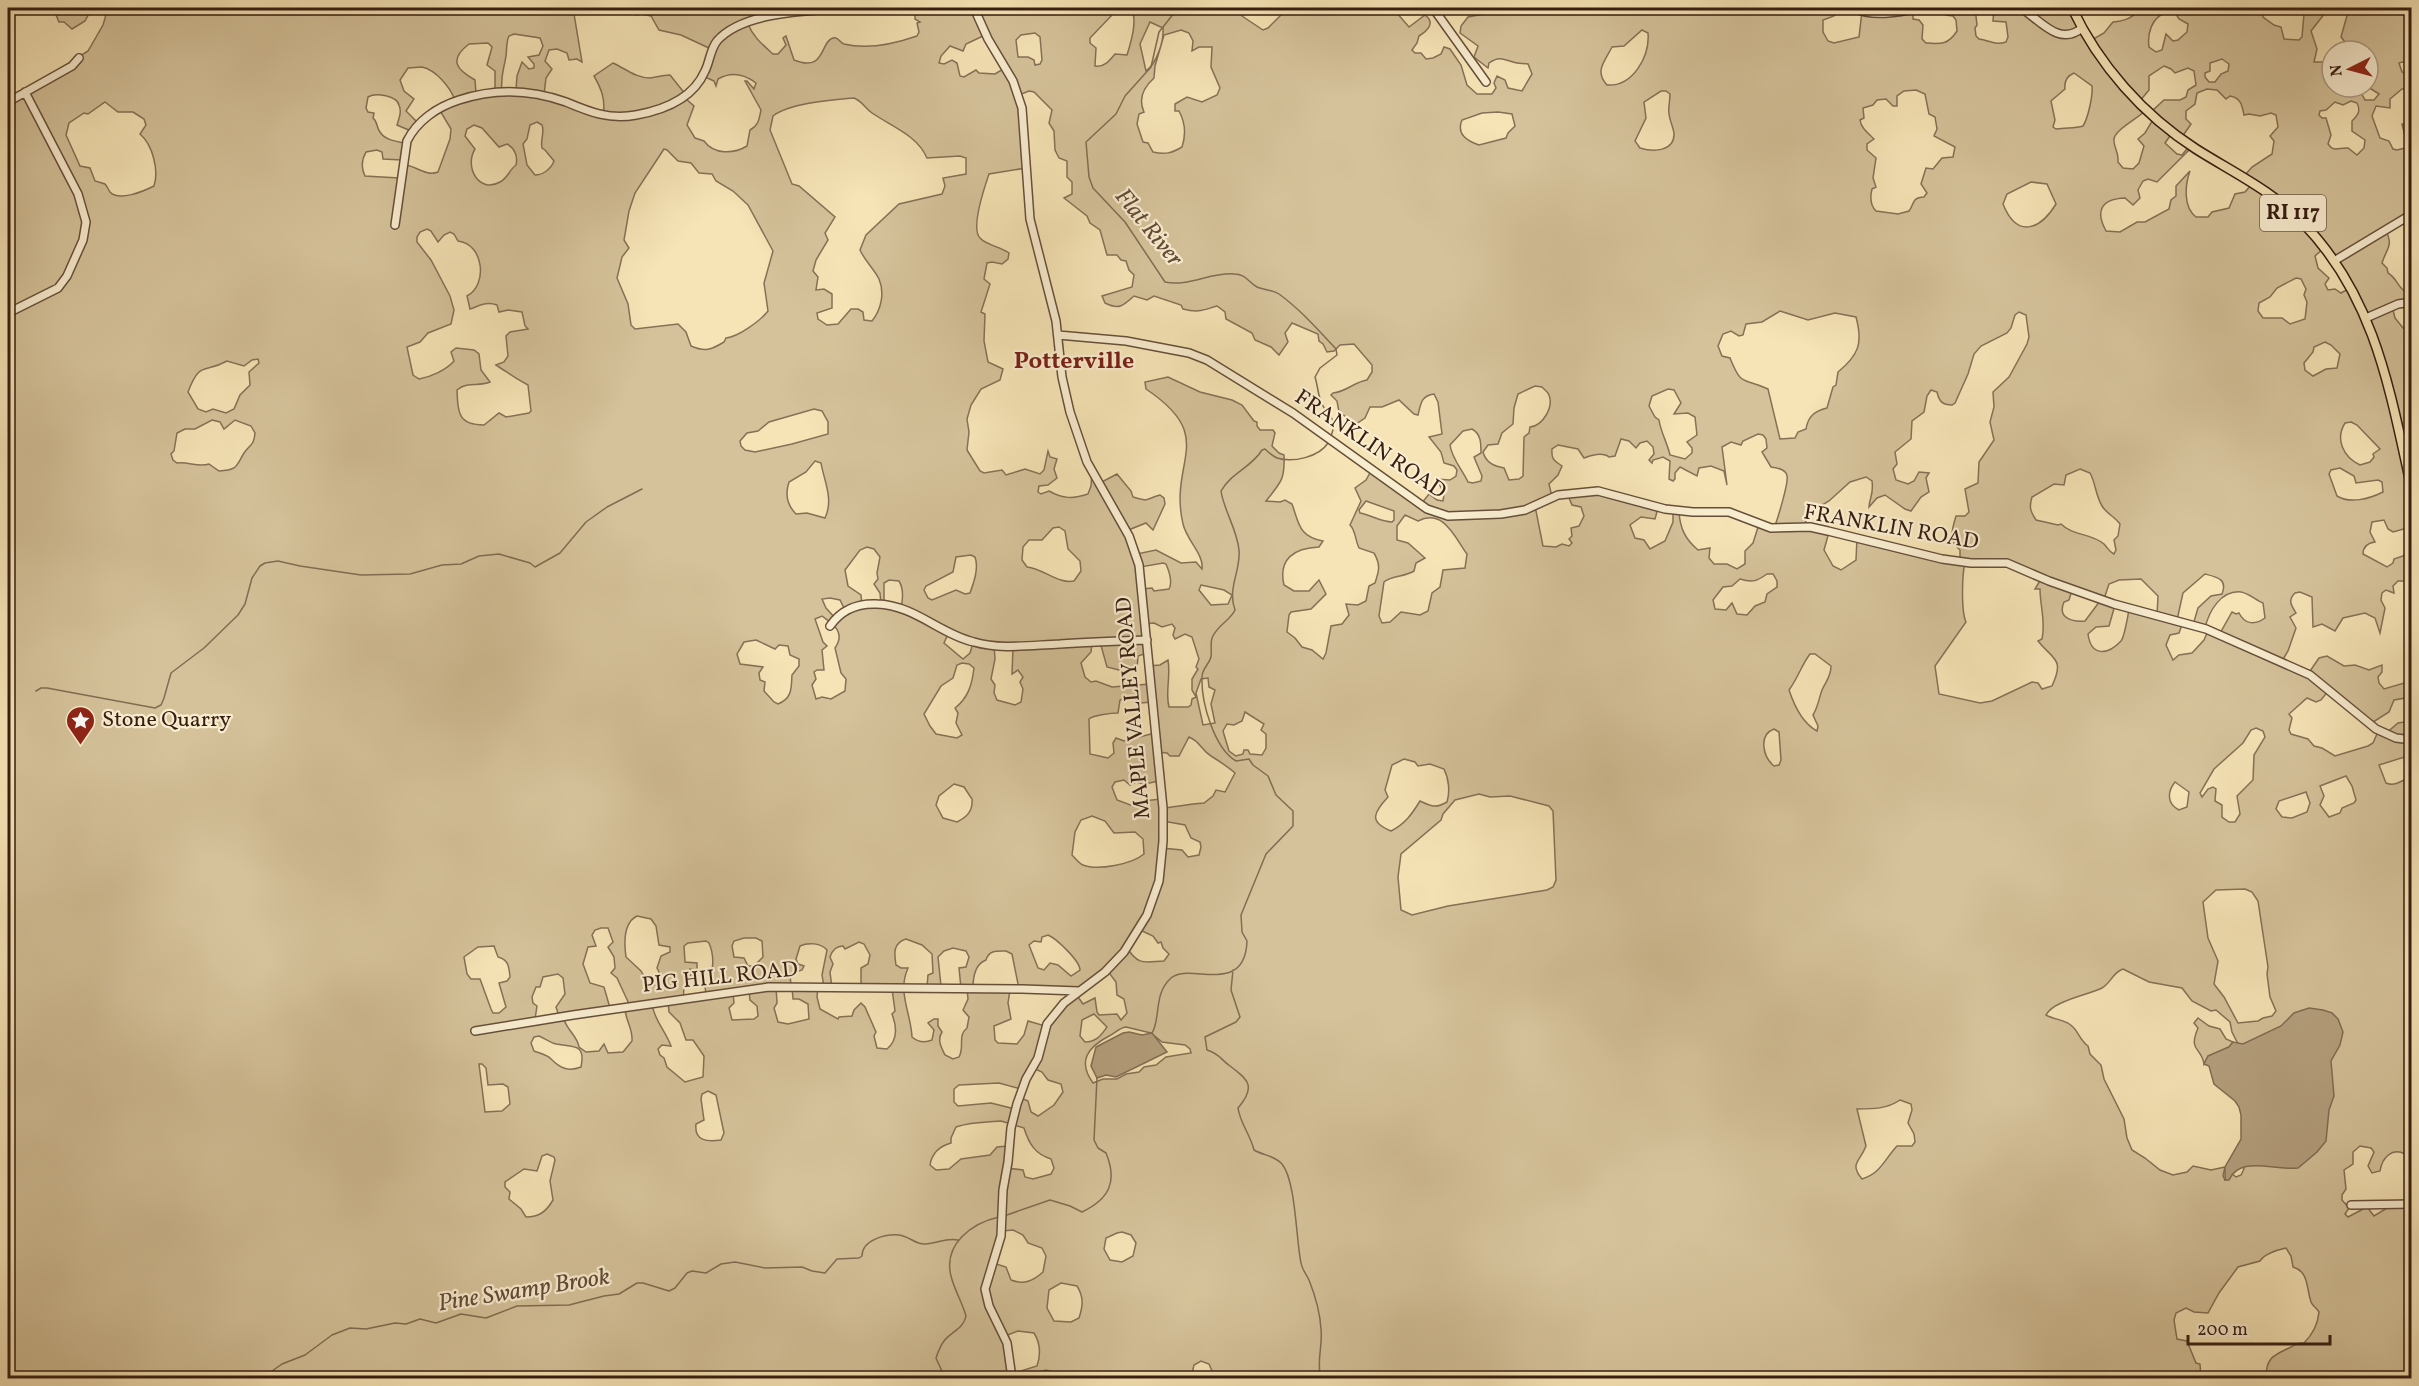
<svg xmlns="http://www.w3.org/2000/svg" width="2419" height="1386" font-family="Vollkorn,serif">
<style>
.green{fill:#d5c29a;stroke:#867056;stroke-width:1.5;fill-rule:evenodd}
.water{fill:#b5a07e;stroke:#826c52;stroke-width:1.5}
.lines{fill:none;stroke-linecap:round;stroke-linejoin:round}
.stream{stroke:#826c52;stroke-width:1.5}
.minor-casing{stroke:#664f3a;stroke-width:10}
.major-casing{stroke:#361d11;stroke-width:11}
.minor{stroke:#f9edd0;stroke-width:7}
.major{stroke:#f6e4b6;stroke-width:8}
.labels{text-anchor:middle;dominant-baseline:central;stroke-width:4.5;stroke-linejoin:round;paint-order:stroke}
.shield{fill:#f9edd0;stroke:#705b4a;stroke-width:1.5}
.shield-label{font-size:21px;font-weight:bold;fill:#361d11}
.street-label{font-size:22px;fill:#361d11;stroke:#f9edd0}
.poi-label{font-size:22px;fill:#361d11;stroke:#f9edd0;text-anchor:start}
.water-label{font-size:24px;font-style:italic;fill:#624b37;stroke:#f9edd0}
.neighbourhood-label{font-size:24px;font-weight:bold;fill:#7a1f14;stroke:#f9edd0}
</style>
<rect width="100%" height="100%" fill="#f6e4b6"/>
<filter id="stains"><feTurbulence type="fractalNoise" baseFrequency=".00333" numOctaves="4"/><feColorMatrix values="0 0 0 0 .2 0 0 0 0 .09 0 0 0 0 .02 0 0 0 .5 -.17"/></filter>
<radialGradient id="worn" r=".72"><stop offset=".6" stop-color="#630" stop-opacity="0"/><stop offset="1" stop-color="#630" stop-opacity=".3"/></radialGradient>
<!-- green -->
<path class="green" d="M53,8H92L85,21L72,29L64,22H59Z
M108,8H573L582,62L577,59L569,60L567,53L557,49L549,50L545,61L552,69L546,78L544,95L603,115C606,100 601,88 594,76L613,63C626,69 636,78 650,78C657,77 663,75 670,75L686,95L685,98L694,106L687,125L695,138L704,141C714,155 734,154 747,146L750,130C759,125 759,119 761,110L745,81H747L754,89L756,83C744,74 732,71 718,79L716,86L714,81L703,76L711,49L681,35L659,30L651,16L642,14L636,15L634,10L626,13L615,12L612,8H845L782,15L748,24C753,37 763,45 773,54H778L786,45L783,38L786,36L794,60C826,73 820,41 833,38C838,36 839,42 844,44C868,50 894,44 917,36L919,32L917,23L920,22L915,19V16L922,8H1122L1113,14L1090,38V43L1096,48L1095,66C1104,68 1110,60 1115,54L1127,55C1131,42 1138,20 1131,8H1238L1242,16L1263,30L1268,28L1288,8H1323L1336,14L1352,8H1396V12L1409,27L1425,15C1436,23 1427,31 1419,36L1417,43L1412,50L1415,53H1421L1426,59L1433,58L1441,54L1444,47L1450,49L1461,65L1467,85L1477,94H1492L1496,88L1494,83L1497,76L1505,80L1508,88L1522,91L1532,74L1528,64C1523,63 1518,64 1513,62C1503,59 1499,56 1489,63L1488,68L1474,57L1478,46L1460,33L1461,26L1468,17L1484,14L1500,8H1839L1834,16L1823,20V32L1828,41L1834,43L1859,37L1862,11H1875L1876,8H1915L1913,9V19L1919,20L1923,25L1922,39L1926,43C1941,44 1948,45 1957,31L1956,20L1953,16L1946,15V8H1975L1977,25L1975,28L1976,36L1979,39C1989,40 1995,46 2006,42L2008,37L2006,22L1993,21L1994,8H2081L2075,10L2090,41L2104,33L2113,22C2125,21 2133,18 2140,8H2263V17L2274,25L2281,27L2284,39L2299,40L2302,37L2304,14L2311,8L2320,10L2325,8H2411V67L2406,61L2399,63L2402,72L2407,74L2411,89H2402L2390,99V108L2376,106L2372,116L2380,138L2389,141L2393,149L2397,150L2405,148L2407,144L2402,124L2407,123L2411,136V213L2385,229C2394,246 2387,247 2382,263L2387,268L2388,273C2397,278 2398,288 2406,292L2408,301L2392,306L2395,318L2403,328L2411,329L2412,417L2407,424L2412,430L2411,527L2393,532L2388,529L2384,520L2372,522L2370,532L2375,542C2368,543 2363,546 2363,554L2387,567L2393,563L2394,559L2411,553V585L2407,581H2398L2393,586L2394,593L2386,590L2382,593L2381,600L2385,608L2380,633L2375,618L2365,613L2343,618L2335,631L2322,624L2313,627L2312,597L2300,592L2295,593C2287,601 2292,606 2296,613L2290,617L2296,628L2288,651L2282,661L2308,674L2319,658L2327,656L2344,666L2355,665L2369,670L2382,665V672L2378,677L2379,683L2384,689L2408,682L2411,667V697L2394,700L2389,712L2370,724L2329,690L2321,700L2316,702L2307,698L2289,714L2292,718L2289,730L2291,734L2308,739L2314,746L2322,748L2335,756L2368,746L2373,743L2377,734H2385L2398,723L2411,721V755L2379,765L2386,783C2395,787 2403,780 2411,776V1188L2409,1165L2405,1154C2392,1147 2382,1158 2380,1171L2372,1173L2368,1166L2374,1152L2371,1148L2360,1146L2353,1152V1164L2344,1170L2346,1189L2342,1195V1200L2349,1208L2345,1214L2348,1217L2367,1207L2374,1216L2387,1208L2411,1204V1378H2266C2266,1357 2274,1355 2291,1347C2296,1344 2297,1343 2304,1343C2313,1334 2318,1324 2319,1312C2316,1307 2313,1307 2311,1302C2306,1287 2309,1272 2293,1267L2291,1256L2286,1248C2277,1250 2265,1253 2260,1261L2238,1267L2219,1293L2208,1313L2194,1312L2186,1308L2176,1313L2174,1320L2177,1339L2187,1341L2196,1363L2200,1364L2201,1378H1215L1209,1364L1201,1361L1194,1365L1191,1378H1064L1061,1374L1046,1370L1017,1378H8V102L88,51L103,25ZM2329,8H2341L2348,12L2341,37L2345,42L2356,47V51H2368V87L2379,94L2374,100H2365L2358,87H2332L2331,67L2324,62H2314L2317,49L2311,31ZM2165,13L2176,14L2179,19L2188,24L2187,32L2178,40L2173,41L2166,34L2162,50L2156,52L2149,47C2147,33 2152,18 2165,13ZM1150,22L1163,28C1164,41 1157,63 1146,71L1140,44ZM1181,30L1189,33L1193,41L1192,51L1199,47H1212L1211,67L1220,88L1217,95L1202,102L1187,97L1175,104V111H1179C1185,122 1186,135 1182,147C1172,153 1165,155 1153,152L1148,143L1143,142L1137,124L1139,114L1144,112C1138,99 1144,87 1154,78L1155,66L1164,35ZM1642,30L1648,33C1650,56 1633,87 1607,85C1594,71 1605,61 1612,47L1624,46ZM1035,33L1040,37L1042,60L1040,64L1035,65L1034,60L1028,57H1018L1016,40L1021,35ZM514,34L540,38L543,46L539,55L528,57L534,64V68L529,69L522,62L517,76L516,90L502,91C500,77 504,69 506,56C507,49 506,42 509,36ZM985,35L1005,68L995,74L979,73L976,70L964,77L960,76L957,63L952,60L944,64L939,63L941,56L950,46L963,51L966,44ZM488,43L492,47L487,65L495,71V90L476,93L475,80C457,70 448,60 469,44ZM2222,59L2229,64L2228,71L2221,74L2215,82H2209L2205,77V73L2210,71V63ZM2164,66L2171,69L2175,73L2188,68L2194,71L2196,85L2188,90L2186,97L2180,100H2164L2151,112L2154,118L2145,133L2138,139L2144,146L2139,163L2133,169L2123,168L2118,162C2119,151 2113,147 2114,139C2115,130 2138,118 2145,111L2139,102L2149,90V76ZM422,67C436,70 450,87 455,100L439,109L451,129L450,139L438,172C426,177 415,165 402,164L399,178L365,176C361,168 362,159 366,152L377,150L382,152L383,159L402,160L404,143C395,141 385,140 380,132C376,127 378,122 373,118L374,113L368,112L366,108L368,97C376,92 397,96 399,105C402,112 399,118 397,125L411,131L419,124L406,111L414,99L404,91L400,80L408,68ZM2074,73L2092,86C2093,96 2088,118 2083,126C2074,129 2066,127 2056,129L2053,127L2055,120L2051,101L2065,89C2064,81 2067,76 2074,73ZM2207,89L2217,90L2226,99L2230,96C2241,98 2242,105 2244,115L2249,114L2260,116L2271,113L2276,115L2278,127L2270,136L2274,141L2272,154L2252,167L2245,175L2252,184L2245,192L2235,194L2229,208L2212,212L2208,217H2196C2183,207 2185,185 2190,171L2176,186V196L2171,200L2169,209L2145,222H2137L2120,232L2106,231C2095,211 2101,199 2125,198L2133,205L2140,198L2138,190L2143,181L2148,179L2157,182L2192,147L2190,145L2182,155L2177,154L2165,143L2172,133L2182,137L2191,124L2186,119V111L2195,104L2197,93ZM1916,90L1925,94L1929,114L1935,117L1937,129L1934,136L1955,147L1953,157L1942,158L1933,169L1926,168L1921,184L1927,193L1924,197C1911,198 1915,203 1909,211L1898,214L1876,211C1870,205 1870,197 1872,189L1876,187L1873,178L1876,158L1867,150V144L1874,139C1868,133 1861,128 1860,120L1864,118L1863,108L1873,105L1877,100L1886,99L1893,106H1897V96L1904,91ZM1029,91L1034,92L1052,110L1049,123L1054,131L1055,150L1059,158L1067,161V177L1072,182V194L1064,198L1087,216L1090,223L1100,230L1107,255H1117L1121,260L1126,261L1129,270L1134,275L1132,287L1102,296L1105,303C1119,310 1123,306 1134,296L1147,300L1154,296L1181,305L1183,309C1199,313 1203,310 1217,306L1225,312L1226,319L1252,333L1255,340L1271,347L1279,355L1288,342L1285,333L1292,323L1318,334L1319,341L1323,344L1327,352L1334,351L1340,345L1354,344L1372,365V372L1367,380C1354,382 1346,392 1333,393L1331,395L1337,401L1339,412L1349,419L1353,426L1365,418L1370,407H1382L1399,400L1414,414L1418,415C1421,403 1421,396 1434,394L1438,402L1442,434L1429,437L1441,452L1444,463L1454,466L1457,470L1456,476L1450,480L1437,479L1444,494L1443,501L1437,500L1429,494L1421,504L1372,469L1366,480L1355,488L1361,501L1350,525C1356,531 1355,540 1359,548L1374,553C1381,565 1379,571 1375,583L1369,586L1366,601L1358,605L1346,604L1349,615L1342,624L1331,626L1326,653L1323,659L1312,650L1302,647L1295,638L1287,632L1289,615L1291,612L1311,609L1326,594L1319,580L1309,591H1294L1284,585C1278,559 1294,548 1319,547L1323,541C1298,536 1299,523 1292,504L1285,500L1280,502L1266,501C1281,482 1285,480 1284,455L1279,453L1272,446L1275,433L1273,430H1260L1257,426V422L1254,421L1242,405L1232,400L1200,392L1168,377L1145,382L1146,389C1219,438 1168,460 1183,524C1187,541 1204,554 1202,569L1196,562L1181,563L1156,550L1137,554L1126,531L1146,523L1153,530L1165,504L1164,498L1160,495C1143,500 1150,502 1133,497L1131,491L1117,474L1098,484L1092,473L1091,486L1088,494C1073,499 1063,499 1049,491L1041,494L1038,492L1039,486L1048,485L1057,478L1054,469L1057,459L1050,457L1048,451L1044,470L1040,474L1025,469L1006,475L1002,470L984,473L980,471L967,450L969,432L967,419L971,405L981,389L1000,380L1003,369L988,362L984,341L985,314L981,312L990,284L984,279L987,263L992,262L1002,264L1008,259L1009,253C1001,247 986,245 980,238C970,228 985,186 989,174L1026,168L1019,95ZM1661,91H1666L1670,94C1670,101 1668,108 1669,114C1670,121 1673,127 1674,133C1675,152 1653,152 1640,148L1635,141L1646,118L1644,102ZM854,98C862,101 865,108 872,113C891,126 917,135 927,158L960,156L966,158V174L943,178L945,186L942,194L899,204L866,235L860,250C865,261 874,269 879,279C885,293 881,310 872,321L864,320L863,312L858,309H851L838,324L827,325L818,319L817,313L832,308V294L824,289L816,290L818,277L813,271L816,260L828,240L825,233L835,217L799,186L792,184L770,130L773,116C790,103 832,100 854,98ZM2351,101L2357,103C2361,111 2358,115 2352,121V131L2365,140L2364,148L2357,155L2348,148C2339,147 2334,153 2328,144L2331,135L2326,118H2322L2319,115L2320,111L2326,110L2335,102L2343,105ZM105,102L118,112H133L144,119L146,125L140,134C153,145 159,171 154,186C144,191 119,202 110,192C108,189 107,186 105,184L95,181L90,168L80,166L66,135L69,123L84,113L88,114ZM1498,112L1512,114L1515,126L1508,133L1506,138L1479,145C1467,141 1456,134 1462,120L1482,113ZM537,122L542,125C545,132 540,140 542,148L545,150L554,161C551,169 543,175 535,175L527,165L523,144L527,139L530,125ZM474,125L482,128L499,147L507,144C515,148 518,157 516,165C509,170 508,178 500,182C479,194 464,167 475,149L465,136L467,129ZM664,149L667,150L678,161L691,163L699,173L712,174L716,181L733,191L748,205L773,251L764,283L768,311C760,321 738,337 726,338L724,342C711,350 705,352 691,346L686,332L678,324L635,329L631,325L628,304L617,278L622,257L629,248L624,240L629,211L635,193ZM2031,182L2047,184L2056,204C2040,230 2017,239 2003,204L2007,194ZM427,229L431,231L438,242L444,235L450,232L454,234L458,241C484,244 488,285 467,296L470,309C479,306 486,301 497,305L499,312L508,310L522,312L525,326L528,329L510,332L506,336L508,356L504,362L496,365C507,372 516,379 528,385L531,411L529,413L506,417L499,413L484,425C458,425 458,413 457,390C468,381 478,387 490,382L481,370L479,354L474,350L456,348L451,352L454,361C446,370 431,377 419,379L413,375L407,347L420,342L428,333L451,324L454,310L450,296L431,260L417,242V237L420,232ZM2324,248L2350,288L2341,293L2335,289L2328,290L2325,284L2329,278L2318,268L2315,256ZM2296,278L2301,279L2306,289L2304,295L2307,302L2305,319L2290,324L2282,318H2263L2258,311L2259,303L2270,297L2277,288ZM1780,311L1808,320L1835,313L1856,317C1863,343 1859,355 1838,372L1836,385L1833,387L1827,408C1815,411 1808,416 1806,429L1798,432L1795,438L1780,439L1768,389C1743,377 1742,388 1730,358L1722,356L1718,346L1723,334L1731,331L1739,336L1743,335L1746,324L1762,322ZM2019,312L2026,315L2029,337L2027,344L2009,377L1993,392L1994,407L1990,422L1994,440L1979,462L1978,483L1965,489L1969,512L1965,516H1956C1952,530 1948,540 1960,550V561L1857,538L1856,560L1841,570L1833,566L1824,550L1829,532L1805,527L1807,514L1829,501L1850,482L1866,477L1872,481C1874,495 1869,499 1869,507L1877,498L1885,495L1905,509L1911,511L1921,497L1929,492L1926,478L1929,473L1919,472L1914,481L1908,484L1896,480L1893,469L1897,464L1895,452L1911,439L1912,421L1924,412L1927,396L1931,390L1937,392C1939,401 1942,405 1952,405L1955,403L1968,374L1974,354L1981,346L2007,333L2011,328L2015,315ZM2325,342L2331,345L2340,354L2337,368L2326,369L2313,376L2305,370L2304,363L2313,352L2314,347ZM258,359L259,363L249,372L250,385L240,395L234,409L226,413L213,409L206,412L198,409L188,392C200,360 204,374 227,361L244,366L252,360ZM1535,386L1542,387C1545,390 1548,392 1549,395C1554,408 1542,426 1530,427L1529,433L1524,437L1523,476L1519,479L1509,480L1504,468C1494,466 1486,463 1483,452L1488,445L1498,444L1502,433L1513,424L1514,408L1518,394ZM1668,389L1674,390L1681,403L1674,414L1688,413L1695,417L1697,435L1687,442L1692,448V453L1685,459L1670,455C1667,442 1661,433 1659,420L1655,417L1649,406L1652,396ZM814,409L822,411L828,422V434L792,444L755,452L745,450L741,446L740,441L747,433L758,431L769,422ZM212,420L220,422L224,429L235,420L251,426L255,433C254,446 250,444 244,453C236,466 238,470 219,471L209,464C198,468 188,461 177,463L173,460L171,454L174,451L177,433L185,429H195ZM2351,422L2357,425L2380,449L2373,454L2374,457L2370,462L2360,465C2343,457 2335,439 2345,423ZM1472,429C1481,434 1481,443 1481,453L1474,457L1482,476L1481,481L1473,483L1468,482C1462,469 1452,459 1450,445L1463,431ZM1758,434L1763,435L1766,439L1767,448L1762,452L1771,467C1777,468 1786,469 1787,476C1789,482 1777,521 1774,528L1759,524L1753,543L1745,551V564L1737,569L1727,564H1714L1709,558L1710,548L1698,550C1685,539 1680,528 1679,512L1673,511V522L1665,541L1650,549L1644,540L1635,538L1630,525L1641,517L1655,519L1658,508L1586,490L1567,493L1572,505L1581,507L1584,516L1579,526L1571,528L1572,536L1569,539L1572,543L1569,546L1562,544L1556,547L1543,546L1535,506L1552,497L1549,484L1558,475L1562,466C1555,461 1551,460 1552,449L1558,445L1578,449L1584,458C1591,455 1603,452 1609,457L1615,456L1621,439L1629,441L1636,448L1640,443L1647,441L1653,447L1654,454L1649,460L1652,463L1653,460L1663,457L1670,461L1669,479L1673,481L1675,479V473L1680,467L1697,476L1699,468L1711,466L1724,471L1727,485L1722,447L1731,442L1741,445L1743,441ZM815,461L821,463C824,481 834,499 825,518L807,513L796,514C787,505 785,494 789,482L806,472ZM2340,468L2354,476L2356,483L2378,480L2382,482L2383,492C2369,499 2350,504 2337,496L2329,474L2331,470ZM2080,469L2090,473C2096,484 2095,494 2102,506C2106,513 2115,517 2120,524L2118,536L2114,540L2116,550L2114,554C2108,551 2108,548 2104,544C2091,533 2073,536 2061,524L2058,525L2036,520C2030,511 2029,507 2032,497L2054,484L2064,485L2066,475ZM1366,501L1394,511V520L1392,522C1381,522 1371,515 1360,513L1359,510ZM1405,515L1418,521C1444,508 1455,538 1467,554L1465,568L1443,570L1440,587L1432,593L1428,611L1420,615L1401,612L1390,622L1382,623L1379,616L1384,582C1391,576 1404,577 1414,571L1416,563L1425,558L1408,543L1397,540V526ZM1059,527L1065,531L1068,549L1080,561L1081,571L1074,581C1058,584 1044,569 1027,567L1022,560L1023,547L1029,540H1042L1053,528ZM867,547L874,549L880,557L877,573L878,579L874,584L880,593L881,604L862,605L861,595L848,586L845,570L860,550ZM971,555L975,557C979,568 974,582 970,593L965,594L956,590L932,600L928,598L924,590L926,586L953,572L956,557ZM1163,563L1166,564C1169,571 1173,582 1169,589L1154,591L1152,588L1142,589L1140,567ZM1965,563H2006L2041,579L2035,589H2040C2040,606 2046,622 2042,639L2038,641C2053,660 2065,658 2052,686L2042,689L2038,683L2032,682L1992,701L1980,703L1939,694L1935,666L1966,622C1961,611 1962,574 1965,563ZM1767,574H1773L1777,581V587L1767,594L1765,602L1755,606L1747,615L1737,614L1732,603L1726,610L1715,609L1713,600L1723,587L1732,586L1740,579C1753,583 1757,581 1767,574ZM2205,574C2217,577 2228,579 2222,594L2211,596L2198,608L2193,625L2205,628C2209,611 2221,590 2241,592C2248,593 2256,600 2263,603L2265,618C2255,625 2245,625 2239,613L2236,614L2232,612L2219,635L2208,631L2204,640L2192,653L2179,655L2173,660L2166,645L2170,635L2179,633L2183,622L2177,620L2183,593ZM2141,579L2158,596L2157,615L2129,609C2128,616 2124,638 2121,641C2108,655 2091,657 2088,634L2096,627L2109,626L2115,605L2104,599L2109,584L2119,580ZM889,580L899,581C904,589 903,599 901,608L884,604V583ZM1201,585L1224,590L1232,595L1228,604L1211,605L1199,590ZM2072,590L2100,601L2085,621C2072,622 2057,618 2064,602L2069,600ZM830,598L840,600L845,610L835,618L826,608L822,599ZM822,616C833,624 846,632 835,648L841,673L846,679L845,691L831,699L822,697L816,699L812,685L816,679L814,672L817,670H824L822,650L827,646L823,642L815,619ZM1154,623L1162,627L1172,624L1175,628L1173,635L1175,639L1185,634L1192,637L1199,659L1196,667L1198,669L1192,679V690L1196,697L1192,699L1191,705L1188,707H1169C1165,692 1171,677 1168,660L1160,665L1149,666L1150,684L1112,687L1096,681L1091,682L1085,677L1081,663L1091,652L1092,642H1100L1107,667L1119,670L1137,669L1138,656L1147,653L1145,624ZM949,632L973,643L970,653L963,659L944,643ZM756,640L775,649L779,645L788,646L790,655L799,659V666L792,675C791,687 793,698 778,704L774,702L764,691L765,682L760,680L759,673L763,667L740,664L737,654L744,642ZM994,646L1013,648L1012,674L1018,670L1023,677L1020,682L1023,689L1021,702L1015,705L997,700L994,693L995,685L991,679L995,659ZM1810,654H1815L1831,666C1831,677 1826,681 1822,690C1819,698 1818,707 1813,715L1818,726L1817,731C1802,723 1794,705 1789,690C1798,678 1801,666 1810,654ZM962,663L969,664L974,668C972,685 968,698 955,708L958,713L956,723L962,735L957,738L936,734L930,726L924,714L941,686L953,678L957,665ZM1208,678L1209,687L1215,690L1211,704L1215,723L1203,725L1196,693L1201,679ZM1127,698L1140,703L1152,702L1155,733L1124,741L1116,738L1113,743L1114,753L1108,758L1090,754L1089,719C1094,715 1112,713 1118,713L1120,700ZM1245,712L1264,724L1261,730L1266,734V748L1262,755L1250,754L1248,750H1244L1243,754L1236,756L1229,751L1223,731L1227,724L1234,725L1242,721ZM2256,728L2263,731L2265,737L2254,755L2253,780L2237,796L2240,814L2235,822H2229L2222,817V805L2215,801L2216,789L2213,787L2208,789L2202,797L2200,793L2214,769L2243,743L2251,730ZM1774,729L1779,732L1781,760L1779,765L1774,766C1763,757 1758,735 1774,729ZM1189,737C1201,742 1201,750 1211,756C1219,761 1227,766 1235,773L1225,792L1216,790L1213,796L1204,803C1191,804 1179,806 1165,808L1161,799L1143,801L1133,806L1117,800L1112,787L1115,782L1124,780L1130,785L1136,782L1145,784L1159,781L1157,752L1167,753L1170,756H1179ZM1404,759L1415,762L1418,766L1430,764L1444,769C1449,779 1450,792 1447,802C1435,809 1431,806 1420,801C1412,814 1405,824 1391,831C1368,822 1374,812 1388,797L1385,790L1392,765ZM2346,776L2352,786L2356,800L2354,803L2342,808L2340,813L2329,817L2320,805L2324,796L2320,786ZM2175,782L2189,792L2187,807L2179,810C2167,804 2167,792 2175,782ZM954,784L964,787L972,799C973,811 967,817 957,822L943,818L936,805L939,796ZM2306,792L2310,803L2307,812L2292,818L2282,817L2276,809L2279,801ZM1479,794L1490,797L1510,796L1549,806L1553,811L1556,880L1553,887L1547,890L1448,906L1412,915L1401,910L1398,877L1401,854L1441,820L1443,814L1455,800ZM1092,816L1105,821L1114,833L1135,832L1143,839L1144,854C1132,864 1098,871 1083,865C1079,863 1075,858 1072,855L1075,832L1081,820ZM1163,821L1185,825L1191,838L1200,842L1201,847L1199,855L1188,857L1182,850L1162,848ZM2245,889L2252,892L2258,901L2268,967L2267,974L2270,997L2276,1011L2272,1016L2263,1018L2258,1021L2238,1023L2224,997L2214,984L2218,961L2208,938L2203,902L2216,890ZM637,916L651,919L656,926L659,945L670,947V952L661,956L657,968L661,976L659,985H649L641,971L626,957C624,943 623,923 637,916ZM601,928H608L613,942L608,947L614,957L615,968L611,973L617,978L630,1006L625,1008C625,1020 633,1028 632,1041L623,1052L608,1053L604,1044L599,1051L586,1052L579,1047C577,1035 567,1031 563,1017L610,1008L604,987L590,983L583,964L588,947L596,946L592,935L595,930ZM1140,930L1153,936L1158,943L1161,942L1163,948L1169,954L1164,961C1144,962 1139,966 1127,948ZM1048,935C1057,939 1080,961 1080,970L1071,976L1058,965L1050,963L1044,970L1038,968L1029,945L1034,941L1041,942L1042,937ZM744,938H756L762,941L763,957L754,966H748L744,958L734,957L732,946L734,941ZM906,939L922,945L932,954L933,973L928,975L927,987L941,986L938,957L944,951L953,948L966,951L969,957L966,967L959,968L961,988L967,989L968,999L963,1010L969,1017L967,1028C957,1036 965,1046 959,1057L953,1059L945,1055C941,1047 937,1040 942,1032L938,1026V1019H934L928,1023L934,1030L932,1040C925,1043 918,1042 912,1037C911,1013 897,992 908,968H901L896,965C894,953 893,943 906,939ZM706,941L709,943C715,957 713,969 709,984L705,986L706,995L684,998C683,990 683,981 691,975L690,969L697,971V963L685,962L684,946L688,943ZM859,942L864,944L870,955L868,964L861,968V987L892,989L895,1011L892,1014C897,1027 898,1040 887,1049L877,1048L874,1036L876,1032L865,1007L861,1003L854,1010L852,1016L839,1017L838,1019L820,1009L817,997L818,987H792L793,999H799L808,1004L809,1019L788,1024L778,1022L774,1008L777,1003L776,987L791,986L790,974L802,970L804,966L798,964L796,959L800,946C808,942 821,943 827,950L822,975L824,987L832,988L830,972L833,964L830,957C832,951 836,946 843,946L845,949ZM494,946L498,957C509,960 509,967 510,977L507,981L499,983L506,1007L499,1013H493L491,1009L480,979H471L467,974L464,957L478,947ZM1006,951L1012,954L1019,989L1079,992L1107,970L1116,982L1117,995L1124,999L1127,1013L1121,1020L1117,1014L1099,1015L1097,1012L1095,998L1083,1004L1076,994L1045,1026L1028,1021L1024,1035L1017,1044L998,1043L995,1040L994,1026L1011,1019L1008,1003L1010,990L973,988C973,978 975,964 986,960C989,950 997,951 1006,951ZM2123,969L2149,982L2182,988L2192,1001L2211,1011L2216,1010L2230,1022L2232,1032L2239,1046L2250,1164L2242,1165L2244,1169L2241,1175L2236,1177L2232,1174L2225,1180L2223,1176L2225,1167L2211,1170L2193,1166L2187,1172L2173,1175L2160,1170L2145,1158L2132,1150L2127,1138L2124,1119L2104,1079L2101,1065L2090,1054L2088,1046C2080,1040 2079,1033 2073,1027C2066,1019 2054,1020 2046,1015C2053,1001 2088,995 2102,988C2111,983 2113,972 2123,969ZM558,974L563,978L565,994L556,1007L559,1016L535,1019L537,1006L533,1003L532,997L536,987H540L543,977ZM749,991L750,1000L757,1006L758,1016L754,1019L732,1020L729,1008L734,1003L733,993ZM668,1001L669,1012L680,1023L686,1040H693L704,1056L703,1077L685,1082L667,1067L664,1058L660,1055L658,1049L662,1045L671,1046C665,1030 654,1020 652,1004ZM1094,1014L1107,1027C1101,1035 1097,1042 1085,1042L1080,1036L1082,1020ZM1126,1027L1151,1033L1162,1042L1185,1045L1190,1049L1191,1053L1166,1057L1156,1065L1144,1067L1139,1072L1126,1074L1117,1079H1103L1093,1083C1077,1061 1088,1047 1109,1036C1115,1033 1119,1028 1126,1027ZM539,1036C544,1038 551,1043 556,1044C573,1047 586,1043 581,1067C568,1072 560,1068 551,1059C548,1055 539,1053 534,1051L531,1043L534,1037ZM479,1064H482L486,1068L488,1085L503,1084L508,1087L510,1104L502,1111L485,1112ZM1033,1068L1042,1072L1048,1080L1061,1084L1063,1092L1054,1105L1038,1116L1031,1112L1028,1101L1019,1097L1015,1109L991,1103L958,1106L954,1102V1089L959,1085L999,1083L1021,1089ZM708,1091L716,1095L724,1133L721,1140C707,1142 694,1141 696,1124L704,1120L701,1099L702,1094ZM1900,1100L1911,1104L1912,1110L1908,1123L1914,1134L1915,1142L1912,1146H1897C1884,1160 1881,1173 1862,1179C1849,1163 1860,1162 1866,1146L1857,1109C1873,1109 1887,1109 1900,1100ZM1001,1121L1024,1128C1029,1144 1035,1154 1051,1159L1054,1168L1051,1174L1033,1179L1025,1177L1023,1170L1007,1168L1008,1146L997,1147L990,1155L961,1159L949,1169L936,1170L930,1165C932,1153 940,1146 951,1143V1138L956,1127C970,1122 987,1122 1001,1121ZM547,1154L554,1157L555,1160L550,1181L553,1200C546,1212 539,1217 526,1217L521,1209L509,1199L510,1192L505,1187V1182L524,1169L537,1171L542,1156ZM1013,1230L1023,1235L1028,1243L1042,1248L1046,1256L1043,1272C1033,1281 1024,1285 1011,1280L1006,1267L993,1263L1002,1231ZM1122,1232L1131,1235L1136,1243L1133,1256L1122,1262L1110,1260L1104,1249L1106,1238L1117,1233ZM1061,1283L1077,1286C1084,1297 1083,1306 1079,1318L1071,1322L1054,1321L1047,1308L1049,1290ZM1018,1331L1034,1333C1041,1344 1041,1354 1037,1366L1011,1374L1005,1336Z
M2198,1018L2209,1026L2220,1029L2226,1039L2233,1042L2229,1047L2208,1056L2204,1064C2201,1046 2188,1052 2198,1028L2194,1023Z"/>
<!-- water -->
<path class="water" d="M2309,1008L2323,1010L2332,1013L2338,1019L2343,1032L2340,1045L2331,1061L2334,1096L2329,1110L2326,1141L2317,1152L2298,1168C2275,1171 2240,1155 2229,1180H2225V1167L2241,1139V1115L2239,1107L2235,1101L2214,1084L2209,1066L2204,1064L2208,1056L2229,1047L2233,1042L2243,1044L2281,1026L2294,1013Z
M1129,1032L1142,1035L1152,1033L1167,1052L1116,1077L1106,1075L1097,1078L1091,1066L1096,1047L1123,1033Z"/>
<g class="lines">
<!-- stream -->
<path class="stream" d="M1178,8L1159,32L1151,67L1125,96L1116,114L1086,142L1089,177L1093,188L1125,222L1165,282C1188,287 1211,272 1234,274C1246,274 1248,282 1257,287C1264,290 1273,290 1279,294C1301,310 1318,330 1336,349L1337,355L1320,368L1315,377C1318,386 1318,398 1323,406C1330,420 1338,417 1331,436
M36,691L41,688H47L155,708L161,705L164,698L171,673L204,648L238,615L245,604L252,578L260,566L265,563L278,561L300,566L361,575L410,574L442,565L461,564L479,556L499,554L530,563L535,567L560,553L586,522L607,507L642,489
M1233,970L1231,990L1240,1017L1236,1022L1205,1037L1207,1050C1220,1054 1220,1059 1230,1066C1249,1080 1256,1087 1238,1108C1240,1123 1250,1134 1254,1150C1264,1156 1274,1155 1282,1164C1296,1181 1296,1240 1301,1263C1302,1269 1306,1274 1309,1280C1315,1295 1320,1312 1321,1329C1323,1346 1316,1362 1321,1378
M1152,1033C1161,1019 1153,994 1171,978C1189,962 1245,997 1247,941L1242,932L1241,915L1266,854L1293,826V811L1276,795L1268,776L1253,765L1249,759L1236,761C1214,748 1201,702 1202,677C1202,668 1209,665 1211,657C1212,651 1210,644 1212,638C1217,625 1230,621 1235,610C1227,588 1241,571 1239,550C1237,529 1224,511 1221,491C1231,473 1252,467 1262,450L1265,449C1268,452 1273,456 1277,458C1293,463 1319,457 1328,443
M1004,1216L1050,1200L1070,1206L1082,1212C1109,1199 1118,1182 1106,1153L1098,1148L1094,1140L1097,1078
M258,1378L265,1376L282,1364L305,1355L332,1335L350,1328L366,1329L395,1323L406,1324L420,1319L436,1323L461,1314L486,1318L517,1306L569,1305L604,1296L619,1294L637,1283H643L669,1291L675,1288L687,1273L692,1271L706,1273L721,1264L735,1262L765,1268L802,1267L812,1271L825,1273L837,1259L859,1258L862,1256C862,1240 885,1234 899,1235C909,1236 916,1245 925,1244C937,1244 946,1237 958,1240
M945,1378L936,1358C938,1352 940,1346 944,1341C951,1332 964,1328 966,1316C962,1302 954,1289 951,1276C943,1244 972,1223 999,1217"/>
<defs>
<path id="minor" d="M974,8L988,39L1013,81L1022,108L1030,219L1056,321L1062,377L1070,412L1087,462L1129,536L1139,565L1163,808V841L1159,881L1147,915L1124,952L1105,972L1064,1003L1047,1024L1038,1058L1026,1079L1017,1104L1011,1128L1008,1162L1003,1190L1001,1236L985,1289L989,1306L1007,1343L1012,1378
M1433,8L1486,82
M1854,8C1871,17 1899,13 1917,8
M2021,8C2040,20 2059,47 2082,28
M8,102L72,66L79,58
M395,225L407,141C417,121 437,107 459,100C495,88 530,89 566,102C590,112 609,120 636,115C664,110 693,99 705,71C710,61 710,50 717,41C743,11 810,11 847,8
M2334,261L2412,214
M8,313L58,288L67,276L83,240L86,222L78,194L25,92
M2366,318L2398,304L2412,302
M1058,335L1126,341L1189,353L1207,360L1293,413L1427,509L1448,516L1501,514L1525,510L1558,495L1598,491L1665,509L1693,512H1729L1771,528L1810,527L1828,531L1942,559L1971,563H2007L2049,581L2114,604L2206,629L2310,675L2376,729L2396,738L2412,740
M830,626C841,610 858,603 877,604C914,605 940,634 974,642C1001,650 1032,645 1060,644C1089,642 1118,641 1147,640
M475,1031L573,1015L769,987L1022,989L1079,991
M2351,1205L2412,1204"/>
<path id="major" d="M2072,8C2099,65 2143,115 2196,149C2234,173 2273,191 2304,224C2376,299 2390,392 2412,490"/>
</defs>
<!-- minor casing -->
<use href="#minor" class="minor-casing"/>
<!-- major casing -->
<use href="#major" class="major-casing"/>
<!-- minor -->
<use href="#minor" class="minor"/>
<!-- major -->
<use href="#major" class="major"/>
</g>
<!-- icons -->
<defs>
<symbol id="sight-pin" viewBox="-11 -11 22 30"><path d="M0 17L-7.5 6A9.5 9.5 0 1 1 7.5 6Z" fill="#8f2418" stroke="#f9edd0"/><path d="M0-6L1.8-2.2L6-1.7L2.9 1.2L3.7 5.4L0 3.3L-3.7 5.4L-2.9 1.2L-6-1.7L-1.8-2.2Z" fill="#fff"/></symbol>
</defs>
<g fill-rule="evenodd">
<use href="#sight-pin" x="64" y="704" width="33" height="45"/>
</g>
<g class="labels">
<!-- shield labels -->
<rect class="shield" x="2260" y="195" width="66" height="36" rx="4.5"/>
<g class="shield-label">
<text x="2293" y="213">RI 117</text>
</g>
<!-- street labels -->
<g class="street-label">
<text transform="translate(1370 445) rotate(34)">FRANKLIN ROAD</text>
<text transform="translate(1891 528) rotate(10)">FRANKLIN ROAD</text>
<text transform="translate(1134 708) rotate(-95)">MAPLE VALLEY ROAD</text>
<text transform="translate(720 978) rotate(-6)">PIG HILL ROAD</text>
</g>
<!-- poi labels -->
<g class="poi-label">
<text x="102" y="720">Stone Quarry</text>
</g>
<!-- water labels -->
<g class="water-label">
<text transform="translate(1148 228) rotate(51)">Flat River</text>
<text transform="translate(524 1291) rotate(-9)">Pine Swamp Brook</text>
</g>
<!-- neighbourhood labels -->
<g class="neighbourhood-label">
<text x="1074" y="362">Potterville</text>
</g>
</g>
<!-- margin -->
<rect width="2419" height="1386" fill="none" stroke="#f6e4b6" stroke-width="30"/>
<rect x="9" y="9" width="2401" height="1368" fill="none" stroke="#361d11" stroke-width="3"/>
<rect x="15" y="15" width="2389" height="1356" fill="none" stroke="#361d11" stroke-width="1.5"/>
<!-- north arrow -->
<g transform="translate(2350 69) rotate(264)"><circle r="28" fill="#f9edd0" stroke="#ab9a84" stroke-width="1.5"/>
<path d="M0-4.5L10 22L0 15L-10 22Z" fill="#8f2418"/>
<text y="-9" font-size="16" font-weight="bold" text-anchor="middle" fill="#361d11">N</text>
</g>
<!-- scale -->
<path d="M2188 1335v9h142v-9" fill="none" stroke="#361d11" stroke-width="3"/>
<text x="2197" y="1335" font-size="18" fill="#361d11" stroke="#f9edd0" stroke-width="4.5" paint-order="stroke">200 m</text>
<rect width="100%" height="100%" filter="url(#stains)"/>
<rect width="100%" height="100%" fill="url(#worn)"/>
</svg>
